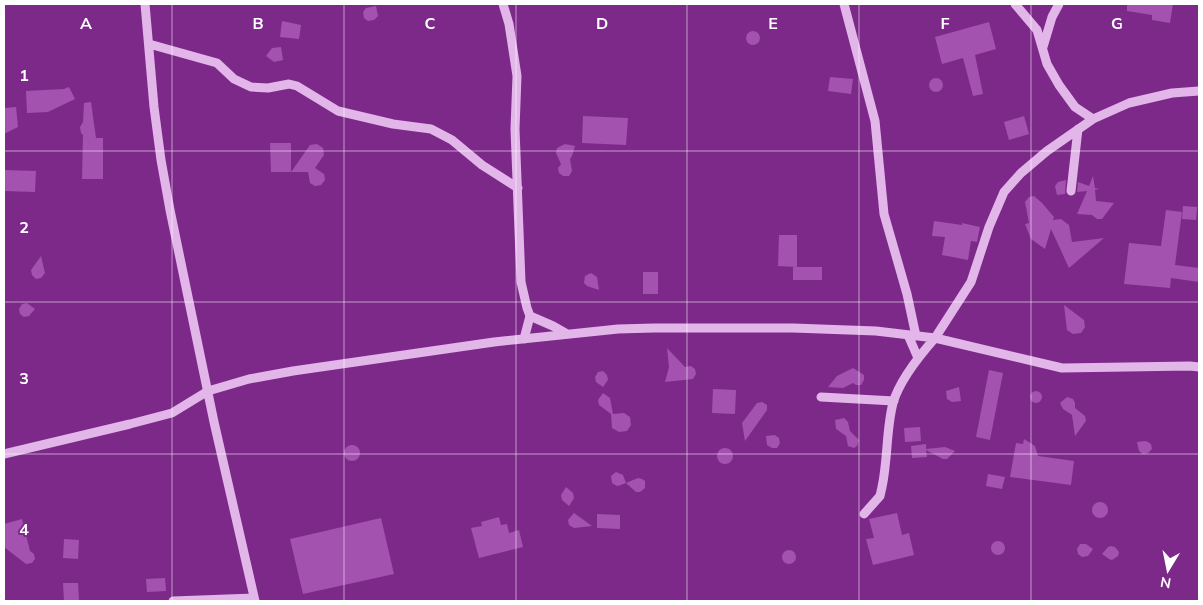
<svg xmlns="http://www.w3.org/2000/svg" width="1203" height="605" font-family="Mulish,sans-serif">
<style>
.building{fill:#a352b0}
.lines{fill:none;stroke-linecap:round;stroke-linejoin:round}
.minor{stroke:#e2b6e9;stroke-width:9}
.grid{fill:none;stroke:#fff;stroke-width:1;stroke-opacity:0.55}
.grid-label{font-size:16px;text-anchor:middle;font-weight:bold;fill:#fff;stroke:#7d2989;stroke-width:4;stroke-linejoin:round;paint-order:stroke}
</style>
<rect width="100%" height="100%" fill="#7d2989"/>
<!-- building -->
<path class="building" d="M1127,4H1173L1170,23L1152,20V15L1127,11Z
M376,6L378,16L374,20L368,21L364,18L363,12L366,8Z
M282,21L301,25L299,39L280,37Z
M989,22L996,49L975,55L983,94L973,96L963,58L942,64L935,37Z
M746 38a7 7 0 1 1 14 0a7 7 0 1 1-14 0Z
M281,47L283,60L274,62L266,56L272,48Z
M830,77L853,79L851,94L828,91Z
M929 85a7 7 0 1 1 14 0a7 7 0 1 1-14 0Z
M69,87L75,99L48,112L27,113L26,91L64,89Z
M91,102L96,138H103V179H82L83,135L81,133L80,127L83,122L84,103Z
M16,107L18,127L4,134V108Z
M583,116L628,118L626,145L582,143Z
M1024,116L1029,134L1009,140L1004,122Z
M270,143H291V172L310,145L317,144L323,148L324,155L315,168L324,174L325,180L321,185L315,186L310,183L308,172H271Z
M565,144L575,146L572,156L570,159L572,171L569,176H563L559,173L558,168L561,164L556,153L557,148Z
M4,170L36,171L35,192L4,191Z
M1093,176L1095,188L1099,189L1095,190L1096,201L1114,203L1102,219H1097L1092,215L1077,214L1087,191L1077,192L1078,182L1089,186Z
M1066,180L1065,194L1057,195L1055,186L1058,182Z
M1034,196L1042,203L1054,217L1053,220L1061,219L1069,225L1072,242L1104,238L1069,268L1051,229L1045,249L1031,239L1025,224L1029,223L1025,202L1029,197Z
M1183,206L1197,207L1196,220L1182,219Z
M1166,210L1182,212L1175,265L1199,268V282L1171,278L1170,288L1124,284L1129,243L1161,246Z
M934,221L962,225V223L980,227L977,242L971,241L968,260L942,255L945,237L932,236Z
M779,235H797V267L778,266Z
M41,256L45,273L41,278L36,279L32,275L31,270Z
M793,267H822V280H793Z
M643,272H658V294H643Z
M591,273L597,277L599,290L587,286L584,283L585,276Z
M27,303L35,309L29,316L24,317L20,314L19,309L22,304Z
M1064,305L1084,320L1085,327L1081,333L1073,334L1067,330Z
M667,348L685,367L691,366L695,369L696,374L693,379L665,382L669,367Z
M853,368L864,375V380L861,385H856L853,383L843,388L828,387L837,376Z
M989,370L1003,373L990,440L976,437Z
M603,371L607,375L608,380L603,387L596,382L595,377L598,372Z
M959,387L961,401L952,402L947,399L946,391Z
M713,389L736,390L735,414L712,413Z
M1030 397a6 6 0 1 1 12 0a6 6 0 1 1-12 0Z
M603,393L610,398L613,414L624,413L630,417L631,425L627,431L619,432L612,428L611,414L599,405L598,400Z
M1067,397L1073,399L1075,403V408L1085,416L1086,421L1075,436L1072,415L1063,409L1060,403Z
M762,402L767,405V410L745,441L742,423L757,403Z
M844,418L848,422L850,431L859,440L857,446L854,448L848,446L846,436L836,429L835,420Z
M920,427L921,441L905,442L904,428Z
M775,435L779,438L780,443L777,448H772L767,445L766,436Z
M1024,439L1035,446L1038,456L1074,461L1071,485L1010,477L1016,443L1023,444Z
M1146,441L1151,444L1152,449L1148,453L1143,454L1139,451L1137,442Z
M926,444V449L945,447L955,451L947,459H943L926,450L927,457L912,458L911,446Z
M344 453a8 8 0 1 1 16 0a8 8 0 1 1-16 0Z
M717 456a8 8 0 1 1 16 0a8 8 0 1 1-16 0Z
M616,472L623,475L626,483L638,478L642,479L645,481V488L640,492H636L626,483L618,486L615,485L612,483L611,476Z
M988,474L1005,477L1002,489L986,486Z
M566,487L573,493L574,498L569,506L562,500L561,495Z
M1092 510a8 8 0 1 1 16 0a8 8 0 1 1-16 0Z
M574,513L592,526L574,528L569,525L568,520Z
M897,513L902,535L909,533L914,555L873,565L866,539L874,538L869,519Z
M597,514L620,515V529L597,528Z
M499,517L501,525L507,524L509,533L519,530L523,547L479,558L471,528L482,526L481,522Z
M381,518L394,574L303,594L290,539Z
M22,519L30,551L34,554L35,559L32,563L26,564L4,547V524Z
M64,539L79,540L78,559L63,558Z
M991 548a7 7 0 1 1 14 0a7 7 0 1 1-14 0Z
M1080,544H1086L1093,549L1088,556L1082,557L1078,554L1077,549Z
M1111,546L1115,547L1119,552L1118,556L1112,560L1109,559L1102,554L1108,547Z
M782 557a7 7 0 1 1 14 0a7 7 0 1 1-14 0Z
M165,578L166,591L147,592L146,579Z
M63,583H78L79,600L64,601Z"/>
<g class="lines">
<!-- minor -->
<path class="minor" d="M145,4L154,107L161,160L170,210L214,422L255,601
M503,4L509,24L517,76L515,129L521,282L527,308L530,316L524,339
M844,4L875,121L884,214L907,294L916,336
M1015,4L1037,30L1047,64L1059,85L1075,107L1093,119
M149,44L217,63L234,79L251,87L268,88L289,84L297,86L338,111L393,124L431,129L452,140L482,165L518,188
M1043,47L1052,17L1059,4
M1071,191L1078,129
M530,316L553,326L567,334
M908,335L918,358
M821,397L894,401
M4,454L130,424L172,413L208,391L249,379L293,371L494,342L618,329L654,328H793L876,331L935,338L971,282L989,227L1004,192L1021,173L1047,151L1093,119L1129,103L1172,93L1199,91
M864,514L880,496L882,487C888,459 886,430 893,403C899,382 920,355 935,338L1062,368L1190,366L1199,367
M173,601L254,598"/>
</g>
<!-- grid -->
<path class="grid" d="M172,4V601M344,4V601M516,4V601M687,4V601M859,4V601M1031,4V601M4,151H1199M4,302H1199M4,454H1199"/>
<g class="grid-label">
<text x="86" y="29">A</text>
<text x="258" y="29">B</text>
<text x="430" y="29">C</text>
<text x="602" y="29">D</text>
<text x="773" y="29">E</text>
<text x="945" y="29">F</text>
<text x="1117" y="29">G</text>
<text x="24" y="81">1</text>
<text x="24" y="233">2</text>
<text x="24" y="384">3</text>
<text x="24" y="535">4</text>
</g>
<!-- border -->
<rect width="1203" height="605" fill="none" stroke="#ffffff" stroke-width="10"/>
<!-- north arrow -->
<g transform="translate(1168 570) rotate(190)" stroke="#7d2989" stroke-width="4" paint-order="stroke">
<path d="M0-4L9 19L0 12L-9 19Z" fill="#ffffff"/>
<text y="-8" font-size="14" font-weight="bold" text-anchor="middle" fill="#ffffff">N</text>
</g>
</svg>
